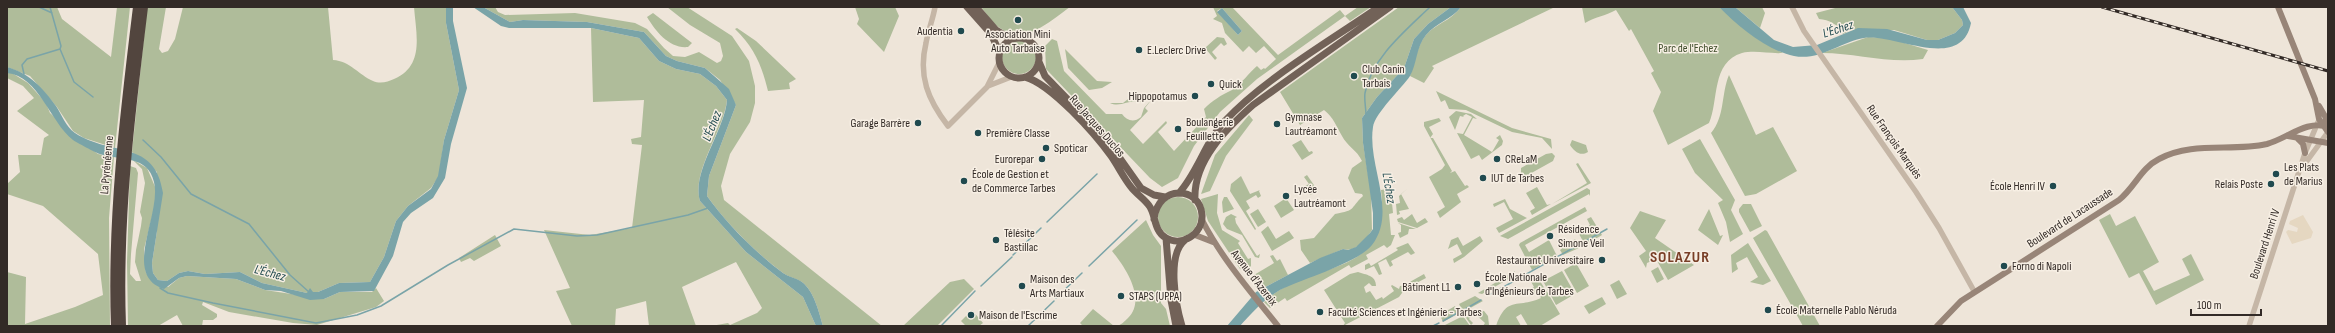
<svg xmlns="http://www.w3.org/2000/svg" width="2335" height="333" font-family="'Sofia Sans Condensed',sans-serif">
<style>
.green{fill:#afbc9a;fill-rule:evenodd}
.plaza{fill:#e5d7c1}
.water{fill:#7aa4a8}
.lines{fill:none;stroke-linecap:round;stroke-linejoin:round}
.stream{stroke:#7aa4a8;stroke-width:1.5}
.tertiary{stroke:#c5b6a6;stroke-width:5.5}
.secondary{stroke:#988578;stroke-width:6}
.primary{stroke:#726258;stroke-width:7}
.motorway{stroke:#52453e;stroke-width:8}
.rail-casing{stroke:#322a26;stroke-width:3}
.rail{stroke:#f7efe4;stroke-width:1.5;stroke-dasharray:4.5;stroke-linecap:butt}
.poi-dot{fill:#204a4f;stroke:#f7efe4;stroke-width:1.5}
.labels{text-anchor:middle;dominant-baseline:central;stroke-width:3;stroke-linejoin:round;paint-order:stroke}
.poi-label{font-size:12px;fill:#322a26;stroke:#f7efe4;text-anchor:start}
.park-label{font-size:12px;fill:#404e2c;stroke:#f7efe4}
.street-label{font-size:12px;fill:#322a26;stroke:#f7efe4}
.water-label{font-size:13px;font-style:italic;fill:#204a4f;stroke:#f7efe4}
.district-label{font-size:16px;font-weight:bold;letter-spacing:1px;fill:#793f27;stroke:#f7efe4}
</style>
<rect width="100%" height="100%" fill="#eee5d9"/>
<!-- green -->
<path class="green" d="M7,7H57L62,19L111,57L117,7H130L115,148L84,138L73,131L57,107L30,76L7,67Z
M147,7H166L159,49L162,53L168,51L175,39L183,7H328L333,60C350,61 359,75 373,81C380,84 388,82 394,79C425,66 416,34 414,7H446V23L459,90L444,140L439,176L431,188L408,206L396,221L384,257L370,282L339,283L318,292L307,293L262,283L240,272L205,274L188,271L179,273L167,281L158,280L153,273L152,263L157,231V172L132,152Z
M483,7H495L498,12L505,15L575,13L635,23L647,29L664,48L673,56L685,57L699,52L717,63L721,61L723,56L720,43L690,25L667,7H687L732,36L749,61L755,86V103L750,122L730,154L721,186L724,200L882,326H823C819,312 814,291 802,282C796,278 788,277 783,273C755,252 727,224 707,196L709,176L736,105L720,80L705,68L677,61L666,56L644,32L587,22L523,20L510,22Z
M855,7H895L899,16L884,52L857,24L859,19Z
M981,7H1070C1050,21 1025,46 1000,28C993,24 987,14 981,7Z
M1213,7H1232L1278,55L1340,10L1345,16L1358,7H1371L1350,21L1345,16L1257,79L1220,112L1194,146L1178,178L1162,187L1150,178L1046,69L1045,46L1052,39L1057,41L1064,71L1106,114H1122C1127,121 1134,123 1141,117L1144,108L1152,99L1145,108L1148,111L1130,130L1143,144L1166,121L1167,123L1158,132L1174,151L1206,117L1204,109C1212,101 1221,95 1232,90C1241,84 1249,73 1257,66L1261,70L1264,68L1265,69L1276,59L1264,46L1256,53L1249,46L1243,52L1225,33L1222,23L1213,19L1217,16ZM1222,8L1242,31L1238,35L1217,11Z
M1399,7H1451L1428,24L1414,39L1404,68L1377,97L1362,118L1363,143L1371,193L1372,230C1366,239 1356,253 1343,249L1310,263L1301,250L1300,240L1314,238L1335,214C1357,210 1349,209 1363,196L1362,194L1355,193L1348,178L1352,168L1362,161C1357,150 1347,146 1342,136C1336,126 1334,118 1324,110L1300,125L1280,92Z
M1461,7H1555L1432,66L1434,68L1424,83L1410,76C1415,61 1418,40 1431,30C1442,22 1453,18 1461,7Z
M1582,7H1719L1761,41L1783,53C1769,54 1756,50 1742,53C1711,62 1719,101 1709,123L1668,145L1653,111L1661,92L1651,73L1654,71L1631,29L1629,31L1616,10C1605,16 1595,17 1585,23Z
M1735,7H1762L1765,13L1760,28Z
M1839,7H1952L1962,20L1963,25L1955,33L1938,40H1927L1894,30L1849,31L1843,34C1838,24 1829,20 1819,19L1816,13Z
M653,13L692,43L688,47C670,49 656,32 647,17Z
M591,28L639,38L659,61L676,69L700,74L716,86L727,100C724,130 691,172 700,201L746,252L803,297L816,326H711L728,323L730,325L757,313L762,308L736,262L682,287L696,326H649L646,301L616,309L615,326H572L556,291L570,288L544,230L590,235L632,228L642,145L632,144L631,139L641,137L644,100L593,102Z
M737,28L756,41L796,79L789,83L790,89L768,91C762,66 754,47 735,29Z
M1217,37L1224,38L1227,44L1224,46L1221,43L1212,52L1217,58L1215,60L1205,48Z
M1868,37L1888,38L1928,50L1923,59C1889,64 1856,53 1822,53Z
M1002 57a17 17 0 1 1 34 0a17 17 0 1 1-34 0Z
M1065,49L1097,81L1112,82L1102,88L1089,90L1068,68Z
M7,73H12L28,83L46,103L50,113L86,145L98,154L114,157L109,218L110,326H7V272L26,277L25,324L75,307L103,295L98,254L43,206L7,194V184L20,172L18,155H41L44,138L49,135L17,111L34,98L23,86L7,78Z
M1729,75L1756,135L1773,127L1797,171L1756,194L1745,196L1711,133C1725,117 1721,94 1729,75Z
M1436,91L1512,128L1551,139L1552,149L1542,138L1512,132L1466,110L1449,109L1445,100L1441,102Z
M1137,92L1141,96L1138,98L1141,102C1130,99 1120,108 1110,103H1123Z
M1456,111L1471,114L1477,119L1473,118L1464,135L1492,152L1499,140L1496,138L1500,135L1503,141L1502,145L1482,160L1479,155L1471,159L1457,133L1463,134L1472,117L1466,114L1463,116L1464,117L1460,116L1455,130L1449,117Z
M1249,115L1253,120L1226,156L1210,191L1201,194L1215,155Z
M1439,118L1441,121L1429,127L1433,134L1430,138H1433L1452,171L1450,173L1455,171L1465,186L1467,185L1469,187L1457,194L1461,202L1440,218L1437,212L1445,207L1429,177L1442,169L1445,165L1424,126V122Z
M1700,139L1735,200L1731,210L1743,234L1730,242L1726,222L1718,203L1723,200L1695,173L1682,149Z
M1301,140L1309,152L1312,151L1313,153L1302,160L1292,145Z
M1572,140L1586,145L1588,152C1580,157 1574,151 1570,145Z
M1552,153L1555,156L1553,161L1526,176L1521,174V168L1546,154Z
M133,160L147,168L156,189V201L144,249L146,273L168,287L179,278L187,276L236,279L265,290L324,299L340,292H372L376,288L384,301L376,307L317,325L293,323L229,312L203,302L202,305L217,314V317L213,320H203L202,326H183L177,315L158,326H128L127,262L130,166L136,168L138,173L131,254L130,274L136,281H141L135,262L136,250L141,226L142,218L140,212L145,183L142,169Z
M1578,163L1591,183L1552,204L1587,183L1576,164Z
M1307,175L1318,191L1310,195L1305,186L1309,184L1304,177Z
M1241,176L1250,194L1260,190L1259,191L1261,196L1258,198L1256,195L1246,201L1250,208L1246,211L1256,229L1255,230L1230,191L1231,184Z
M1537,187L1547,205L1551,204L1532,215L1530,211L1535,208L1526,193Z
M1587,188L1590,190V196L1589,194L1508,239L1500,236Z
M1386,189L1389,203H1392L1393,213L1389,214L1391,235H1395L1391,245L1387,248L1384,245L1366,255L1368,259L1351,268L1349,265L1287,301L1285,298L1270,308L1264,302C1311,258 1392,281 1381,190Z
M1407,189L1401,194L1409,209L1399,211L1400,214L1397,215L1396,204L1400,203L1399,196Z
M1218,194L1217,213L1222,230L1240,241L1238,243L1248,259L1251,258V266L1246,270L1240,269L1208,221L1201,199Z
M1158 217a20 20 0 1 1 40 0a20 20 0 1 1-40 0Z
M1224,197H1227L1234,209L1223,213L1222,202Z
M1286,198L1294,210L1281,218L1274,206Z
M1505,199L1510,209L1527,218L1499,233L1496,228L1513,219L1504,202L1494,207L1493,204Z
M1743,204H1751L1762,226L1750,232L1739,212V209Z
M1585,207L1587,211L1525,245L1529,252L1549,240L1557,256L1532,270L1519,245L1520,243Z
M1258,209L1266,222L1258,227L1250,214Z
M1709,209L1720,236L1723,235L1718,245L1698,230Z
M1640,211L1666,220L1655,238L1694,265L1668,280L1656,259L1647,263L1646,268L1639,256L1646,251L1630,228Z
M1231,214L1237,217L1235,218L1236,223L1257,256L1260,254L1259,258L1255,257L1242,235L1227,229L1223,224L1226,217Z
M1412,214L1417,223L1425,218L1428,222L1417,228L1398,222L1397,219L1402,217L1404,220Z
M2110,214L2116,226L2135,216L2159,262L2143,271L2154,291L2190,275L2182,259L2191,254L2204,280L2156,305L2139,273L2129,278L2099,220Z
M1591,217L1602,235L1585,245L1578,232L1590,225L1587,219Z
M1146,220L1153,235L1161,246V303L1166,309L1170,326H1116C1121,325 1124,322 1128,318C1147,299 1125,267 1112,251Z
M1398,223L1416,229H1409L1408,234L1400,238L1398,233L1401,232V225Z
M1268,226L1276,239L1289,231L1294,238L1272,251L1261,232Z
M1765,230L1767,231L1820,326H1803L1753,238Z
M495,235L501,246L474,261L470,258L461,262L459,258Z
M1480,236L1483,241L1464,257L1454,263L1453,259L1462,254L1457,244L1448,249L1451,240L1458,237L1463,246Z
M1575,239L1580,244L1579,248L1563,255L1560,250Z
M1408,243L1415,253L1411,255L1408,252L1391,261L1393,265L1390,267L1386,259L1378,263L1382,274L1379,275L1374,266L1365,270V265L1369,263L1371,266L1398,250L1396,248Z
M1748,243L1771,281L1763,285L1750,282L1758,277L1747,257L1736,263L1738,269L1732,273L1731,255Z
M1273,255L1277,261L1280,259L1288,275L1258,291L1251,280L1254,275L1274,263L1270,256Z
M1576,263L1589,286L1577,293L1564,270Z
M1658,267L1664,279L1657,283L1651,271Z
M1515,271L1514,276L1482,294L1478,293Z
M1562,271L1575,294L1556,305L1543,281Z
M1358,272C1366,275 1376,275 1376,286H1372L1369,283L1364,287L1366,293L1370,291L1376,300L1382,297L1383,299L1394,291L1391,286L1392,285L1399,289L1400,286L1408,285L1405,282L1408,283L1424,274L1426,278L1405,289L1399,297L1343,326L1345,323L1324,290L1350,274Z
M1537,276L1545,289L1530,296L1527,291L1534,287L1529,278Z
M964,279L974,289L937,326H903L950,282Z
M1619,280L1627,294L1617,299L1610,285Z
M1546,290L1560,314L1540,326H1528L1521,314L1516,317L1521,326H1496C1507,295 1517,309 1541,298L1538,294Z
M1475,296L1483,301L1463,312L1459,304Z
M1602,297L1606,304L1589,314L1584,306Z
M1455,306L1459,313L1443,322L1440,315Z
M1093,309L1114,326H1083L1080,323Z
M972,310L983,323L979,326H966L961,321Z
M1474,310L1484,311L1488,316L1489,325L1483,326L1485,323L1474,313L1469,319L1473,323L1471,325L1464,315Z
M1463,316L1470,326H1446L1445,325Z"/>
<!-- plaza -->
<path class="plaza" d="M2303,215L2313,232L2311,238L2292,244L2286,232L2288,230L2297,232L2298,228L2289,224L2290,221Z"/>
<!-- water -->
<path class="water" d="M446,7H453V21L467,88L451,144L445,178L433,198L411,213L403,222L393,256L374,291L340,292L324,299L310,300L281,291L265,290L236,279L187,276L179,278L164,289C121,275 162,214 154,182C148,155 121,161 100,154C96,153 76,142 73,140C50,122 39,76 7,73V67C29,73 43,88 56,106C62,115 66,127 75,133C112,157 155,139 163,193L152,263L153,273L158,280L167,281L179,273L188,271L205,274L240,272L262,283L307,293L310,288L313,292H318L339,283L370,282L384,257L396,221L408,206L431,189L438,176L444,140L459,90L446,23Z
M473,7H483L510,22L523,20L587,22L644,32L666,56L677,61L705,68L729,89L736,105L709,176L707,196C726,223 756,253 783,273C788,277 797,278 802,282C814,291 819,312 823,326H816L803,297L746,252L700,201C691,172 725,130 727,100L716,86L700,74L676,69L659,61L639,38L591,28H509L501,26Z
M1451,7H1461C1452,19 1436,23 1426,35C1416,47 1417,64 1410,76C1402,88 1375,113 1373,127C1367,165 1398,211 1372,245C1358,263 1302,279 1280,290C1264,299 1252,313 1240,326H1227L1256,292L1320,258L1343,249L1348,250L1356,247L1370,233L1373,229V213L1363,143L1362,118L1377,97L1404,68L1414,39L1428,24Z
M1719,7H1735L1774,40L1793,47L1817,45L1858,28L1887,29L1927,40H1938L1955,33L1963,25L1962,20L1952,7H1963L1971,23C1961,73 1894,33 1864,38C1840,42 1820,61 1794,56C1766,50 1739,27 1719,7Z
M1222,8L1242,31L1238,35L1217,12Z"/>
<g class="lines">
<!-- stream -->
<path class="stream" d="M39,7L52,13
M60,49L74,82L93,97
M24,74L22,65L27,59L60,49L61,46L50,7
M1366,115C1366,108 1364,100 1365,93C1371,59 1405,31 1430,7
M143,140L161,157L191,194L249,224L290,275L309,292
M1047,222L1097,174
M1013,255L1041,228
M1089,266L1137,220
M981,286L1012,257
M160,288L168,293L213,303L316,323L357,315L381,306L448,265L514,229L577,236L597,235L688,215L708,208
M1489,295L1607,229
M1056,298L1082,273
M1462,311L1481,300
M1443,321L1459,312
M941,326L975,291
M1028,326L1054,301
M1433,326L1439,323"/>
<!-- tertiary -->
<path class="tertiary" d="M935,7C933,19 928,31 926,43C918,76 928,100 948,126L987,87L999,63
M1792,7L1804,31L1916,192L1939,228L1974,291
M988,86L1011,77
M2304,165L2328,132
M2249,326L2305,153L2318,122"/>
<!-- secondary -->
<path class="secondary" d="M2278,7L2315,99L2319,119L2328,132
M2319,106L2326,118V126
M2288,136L2328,143
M2297,138L2303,144L2305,153
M1202,220C1222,259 1251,292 1278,326
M1195,235L1213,242
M1937,326L1961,301L2119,200C2135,187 2141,168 2159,159C2193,141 2231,152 2267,144C2286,139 2308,119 2328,127"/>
<!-- primary -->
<path class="primary" d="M967,7L991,34L999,51
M976,7L996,30L1011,39
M999 58a20 20 0 1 1 40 0a20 20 0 1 1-40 0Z
M1039,62L1045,76L1107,140L1141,188L1154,195L1165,197
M1025,77C1051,84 1095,134 1111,156C1118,166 1123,177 1131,187C1136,194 1145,199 1150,207C1156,217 1154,231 1166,238C1182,247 1203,234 1202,215C1200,186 1158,184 1154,219
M1179,193C1198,172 1205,142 1225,121C1264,79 1330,41 1379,7
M1195,200C1193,161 1226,129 1253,105L1390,7
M1166,238L1171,300L1176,326
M1182,326C1176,306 1166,255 1185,240"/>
<!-- motorway -->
<path class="motorway" d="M115,326C111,219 124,113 137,7
M122,326C118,219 131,113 144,7"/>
<defs>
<path id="rail" d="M2102,7L2328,71"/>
</defs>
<!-- rail casing -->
<use href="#rail" class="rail-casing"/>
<!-- rail -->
<use href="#rail" class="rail"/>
</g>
<!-- markers -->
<g class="poi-dot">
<circle cx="1018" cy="20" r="4"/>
<circle cx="961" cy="31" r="4"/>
<circle cx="1139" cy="50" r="4"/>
<circle cx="1354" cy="76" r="4"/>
<circle cx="1211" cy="84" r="4"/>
<circle cx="1195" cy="96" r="4"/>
<circle cx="918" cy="123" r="4"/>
<circle cx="1277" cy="124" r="4"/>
<circle cx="1178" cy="129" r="4"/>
<circle cx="978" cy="133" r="4"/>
<circle cx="1046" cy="148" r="4"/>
<circle cx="1042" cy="159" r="4"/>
<circle cx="1497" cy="159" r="4"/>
<circle cx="2276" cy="174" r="4"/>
<circle cx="1483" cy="178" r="4"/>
<circle cx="964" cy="181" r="4"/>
<circle cx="2271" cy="184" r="4"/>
<circle cx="2053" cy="186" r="4"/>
<circle cx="1286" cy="196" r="4"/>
<circle cx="1550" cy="236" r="4"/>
<circle cx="996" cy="240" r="4"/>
<circle cx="1602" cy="260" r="4"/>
<circle cx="2004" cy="266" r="4"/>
<circle cx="1477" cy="284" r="4"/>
<circle cx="1022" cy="286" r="4"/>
<circle cx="1458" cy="287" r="4"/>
<circle cx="1121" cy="296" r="4"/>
<circle cx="1768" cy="310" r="4"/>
<circle cx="1320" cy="312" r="4"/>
<circle cx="971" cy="315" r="4"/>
</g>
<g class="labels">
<!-- poi labels -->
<g class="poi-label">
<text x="953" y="31" text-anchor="end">Audentia</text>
<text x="1018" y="34" text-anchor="middle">Association Mini<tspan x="1018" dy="14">Auto Tarbaise</tspan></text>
<text x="1147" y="50">E.Leclerc Drive</text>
<text x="1362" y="69">Club Canin<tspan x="1362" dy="14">Tarbais</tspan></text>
<text x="1219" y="84">Quick</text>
<text x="1187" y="96" text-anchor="end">Hippopotamus</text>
<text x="1285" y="117">Gymnase<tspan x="1285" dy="14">Lautréamont</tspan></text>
<text x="1186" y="122">Boulangerie<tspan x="1186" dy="14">Feuillette</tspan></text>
<text x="910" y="123" text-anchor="end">Garage Barrère</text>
<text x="986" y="133">Première Classe</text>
<text x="1054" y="148">Spoticar</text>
<text x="1034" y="159" text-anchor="end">Eurorepar</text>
<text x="1505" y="159">CReLaM</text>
<text x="2284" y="167">Les Plats<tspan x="2284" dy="14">de Marius</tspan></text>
<text x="972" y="174">École de Gestion et<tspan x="972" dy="14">de Commerce Tarbes</tspan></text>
<text x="1491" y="178">IUT de Tarbes</text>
<text x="2263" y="184" text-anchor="end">Relais Poste</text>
<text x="2045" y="186" text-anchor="end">École Henri IV</text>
<text x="1294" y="189">Lycée<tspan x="1294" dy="14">Lautréamont</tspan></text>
<text x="1558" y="229">Résidence<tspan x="1558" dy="14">Simone Veil</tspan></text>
<text x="1004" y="233">Télésite<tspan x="1004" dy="14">Bastillac</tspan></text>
<text x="1594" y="260" text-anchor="end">Restaurant Universitaire</text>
<text x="2012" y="266">Forno di Napoli</text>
<text x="1485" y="277">École Nationale<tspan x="1485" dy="14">d'Ingénieurs de Tarbes</tspan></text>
<text x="1030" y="279">Maison des<tspan x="1030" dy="14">Arts Martiaux</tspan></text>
<text x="1450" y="287" text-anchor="end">Bâtiment L1</text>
<text x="1129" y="296">STAPS (UPPA)</text>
<text x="1776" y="310">École Maternelle Pablo Néruda</text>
<text x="1328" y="312">Faculté Sciences et Ingénierie - Tarbes</text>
<text x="979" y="315">Maison de l'Escrime</text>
</g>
<!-- park labels -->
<g class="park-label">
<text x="1688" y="48">Parc de l'Echez</text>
</g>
<!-- street labels -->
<g class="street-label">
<text transform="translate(1097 126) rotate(49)">Rue Jacques Duclos</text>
<text transform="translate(1894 142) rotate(55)">Rue François Marquès</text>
<text transform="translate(107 165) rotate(-85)">La Pyrénéenne</text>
<text transform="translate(2070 218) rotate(-33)">Boulevard de Lacaussade</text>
<text transform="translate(2265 244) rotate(-72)">Boulevard Henri IV</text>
<text transform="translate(1254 278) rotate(52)">Avenue d'Azereix</text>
</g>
<!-- water labels -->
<g class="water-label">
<text transform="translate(1838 29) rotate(-18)">L'Échez</text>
<text transform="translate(712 126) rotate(-68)">L'Échez</text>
<text transform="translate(1389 188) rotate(81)">L'Échez</text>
<text transform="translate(270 273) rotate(15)">L'Échez</text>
</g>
<!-- district labels -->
<g class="district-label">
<text x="1680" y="257">SOLAZUR</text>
</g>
</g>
<!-- border -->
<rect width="2335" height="333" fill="none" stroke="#322a26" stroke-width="16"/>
<!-- scale -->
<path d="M2191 309v6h70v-6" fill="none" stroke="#322a26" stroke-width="2"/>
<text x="2197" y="309" font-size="12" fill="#322a26" stroke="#f7efe4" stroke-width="3" paint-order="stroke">100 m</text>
</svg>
